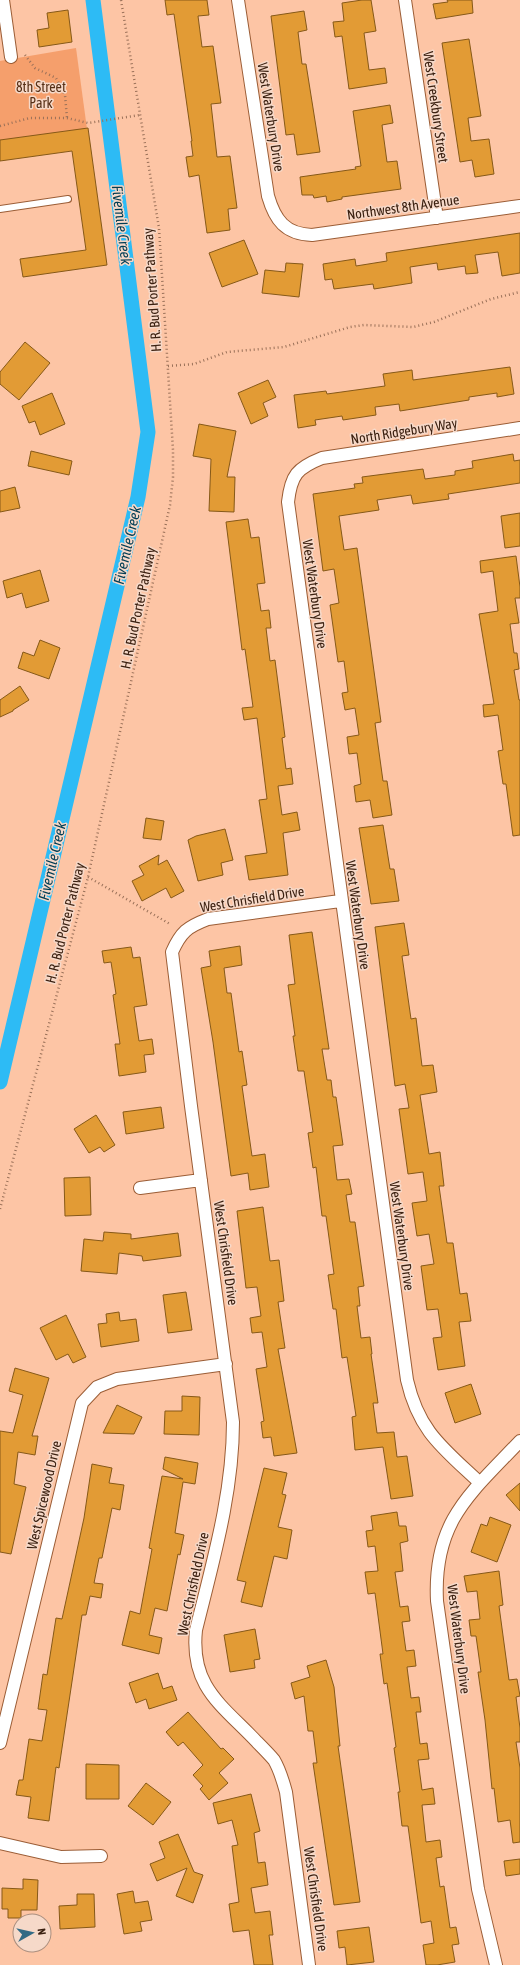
<svg xmlns="http://www.w3.org/2000/svg" width="520" height="1965" font-family="'Asap Condensed',sans-serif">
<style>
.green{fill:#f59f6c}
.lines{fill:none;stroke-linecap:round;stroke-linejoin:round}
.canal{stroke:#2dbbf5;stroke-width:15}
.building{fill:#e29b35;stroke:#865918}
.lane-casing{stroke:#9b5d36;stroke-width:8}
.street-casing{stroke:#9b5d36;stroke-width:14}
.path{stroke:#9a7159;stroke-width:2.5;stroke-dasharray:1 3;stroke-linecap:butt}
.lane{stroke:#fff;stroke-width:6}
.street{stroke:#fff;stroke-width:12}
.labels{text-anchor:middle;dominant-baseline:central;stroke-width:3;stroke-linejoin:round;paint-order:stroke}
.park-label{font-size:14px;fill:#562f16;stroke:#f6d9c9}
.street-label{font-size:14px;fill:#3b2010;stroke:#f6d9c9}
.water-label{font-size:15px;font-style:italic;fill:#003d54;stroke:#f6d9c9}
</style>
<rect width="100%" height="100%" fill="#fdc5a5"/>
<!-- green -->
<path class="green" d="M76,48L87,129L0,142V61Z"/>
<g class="lines">
<!-- canal -->
<path class="canal" d="M0,1082L138,497L148,432L93,0"/>
</g>
<!-- building -->
<path class="building" d="M165,0H207L209,15L198,16L202,47L213,46L221,103L211,104L217,157L230,156L237,208L228,209L230,230L207,233L199,175L189,177L186,157L193,156L191,141H192L174,14L167,15Z
M362,0H371L376,31L364,33L369,70L385,68L387,83L349,89L342,36L335,37L333,22L344,21L342,3Z
M447,0H472L473,13L436,19L433,4L448,2Z
M68,10L72,42L39,47L37,30L49,28L47,13Z
M304,11L307,30L298,32L302,64H306L320,152L297,155L294,134L286,135L271,16Z
M469,39L481,116L468,118L471,141L489,139L494,174L475,177L472,160L460,162L442,43Z
M390,105L393,123L382,125L387,162L397,161L401,189L342,197V199L327,202L326,196L314,198L313,195H302L300,177L356,169L355,167L361,166L353,111Z
M88,128L107,265L23,277L20,259L86,250L72,151L0,161V140Z
M520,233V273L502,276L498,252L475,255L478,273L466,274L465,266L438,270L437,263L410,267L412,283L374,289L373,284L334,289L332,279L325,280L323,264L355,259L356,266L387,261L386,253Z
M244,240L258,274L222,287L209,253Z
M286,263L303,264L299,297L262,293L265,270L285,272Z
M25,342L50,363L19,400L0,384V372Z
M510,367L514,394L497,397V393L469,397V400L400,411L399,404L375,407L376,415L343,420L342,416L315,420L316,425L298,428L294,395L326,391L327,394L385,386L383,374L412,370L413,380Z
M268,380L276,397L263,403L268,416L251,424L238,393Z
M52,393L65,424L40,435L35,421L29,423L22,406Z
M199,424L236,431L227,477H235L234,512L209,511L211,459L193,456Z
M31,451L72,461L69,475L28,466Z
M513,454L514,461L520,460V483L448,494L449,499L413,504L411,495L377,500L379,510L339,516L344,550L357,548L381,722L375,723L383,781H387L392,815L373,818L370,800L356,802L354,786L361,784L357,753L349,754L347,737L359,735L355,708L345,710L342,693L348,692L344,661L338,662L330,605L339,603L334,569L323,571L313,494L355,488L354,484L363,483L362,477L423,469L425,479L455,475V471L473,468L472,461Z
M15,487L20,508L0,512V491Z
M520,513V546L505,548L501,516Z
M248,519L251,538L259,537L265,583L257,584L261,611L269,610L271,628H266L270,661L275,660L285,737L282,738L286,769L291,768L293,784L278,786L282,815L297,812L300,830L283,833L288,875L249,880L245,856L267,853L259,800L267,799L257,718L244,720L242,708L253,707L245,649L242,650L226,522Z
M516,556L520,587V598H515L519,623L510,624L514,653H517L519,669L514,670L519,700H520V835L513,836L506,784H503L498,751L503,750L498,715L484,717L483,705L494,704L479,614L498,611L493,571L481,573L480,561Z
M40,570L49,601L26,608L22,593L7,598L3,581Z
M40,640L60,648L49,679L18,668L23,652L34,656Z
M20,686L29,700L13,710V711L0,717V700Z
M146,818L164,821L161,840L143,838Z
M383,825L390,869H394L399,901L371,904L359,828Z
M225,829L233,860L221,863L223,875L198,881L188,840L196,836Z
M159,855L158,865L167,860L184,891L171,898L166,888L142,901L132,881L144,875L139,866Z
M404,923L409,955L402,956L411,1019L416,1018L422,1066L433,1065L437,1092L420,1095L429,1154L440,1152L444,1186H439L447,1243H453L460,1294L467,1293L471,1321L459,1322L465,1366L438,1370L433,1338L442,1337L438,1309L427,1310L421,1266L434,1264L429,1234L417,1236L412,1203L427,1201L423,1172L408,1174L399,1109L409,1108L405,1084L395,1086L375,927Z
M312,932L329,1049H322L327,1080H331L333,1097H336L343,1145L333,1146L337,1180L349,1179L352,1194L346,1195L350,1222H355L364,1286L358,1287L360,1306H357L361,1338L370,1337L372,1354H371L378,1403H373L377,1433L394,1432L397,1457L407,1456L413,1496L391,1499L383,1447L355,1450L352,1417L356,1416L347,1357L342,1358L336,1309H333L328,1275L334,1274L326,1216H322L316,1167L313,1168L308,1133L313,1132L304,1071H298L293,1036H295L288,985L295,984L289,935Z
M240,946L242,965L224,968L227,993H231L239,1052L242,1051L247,1085L242,1086L252,1156L265,1154L269,1187L250,1190L248,1173L231,1176L213,1042L201,968L211,966L209,951Z
M131,947L133,958L140,957L147,1005L134,1007L139,1041L152,1039L154,1054L144,1055L146,1072L119,1076L115,1044H120L113,995L116,994L111,962L104,963L102,951Z
M161,1107L164,1128L126,1134L123,1112Z
M96,1115L115,1145L104,1152L100,1147L89,1153L74,1129Z
M90,1177L91,1215L65,1216L64,1178Z
M263,1207L270,1261L279,1260L284,1301L278,1302L285,1348L278,1349L297,1453L274,1456L271,1437L263,1438L261,1422L264,1421L256,1369L267,1367L262,1332L252,1333L250,1318L261,1316L257,1287L246,1288L237,1211Z
M104,1232L131,1234V1239L178,1233L181,1256L143,1261L142,1256L119,1253L117,1274L81,1271L84,1239L103,1241Z
M186,1292L192,1330L168,1333L163,1295Z
M119,1312L120,1321L136,1319L139,1341L101,1347L98,1324L107,1323L106,1314Z
M66,1315L86,1357L73,1363L68,1354L56,1360L40,1328Z
M15,1368L49,1378L32,1436H38L35,1455L18,1452L14,1484L26,1487L11,1554L0,1552V1431L13,1433L23,1395L9,1391Z
M471,1384L481,1414L455,1423L445,1393Z
M182,1396L200,1397L199,1435L164,1434L165,1411H182Z
M117,1405L142,1417L134,1434L103,1433Z
M165,1457L198,1463L195,1484L183,1482L175,1533L184,1535L180,1555L178,1554L167,1611L155,1608L149,1635L162,1638L159,1654L122,1645L130,1611L140,1614L152,1549L149,1548L162,1476L183,1479L163,1469Z
M92,1464L112,1468L109,1483L124,1485L120,1510L112,1508L102,1558H99L94,1583L103,1584L101,1598L90,1596L86,1615H82L59,1768L56,1767L49,1821L28,1818L31,1797L16,1795L19,1780H23L29,1739L42,1741L47,1710L38,1709L43,1674L47,1675L56,1618L62,1619L84,1518Z
M264,1468L287,1473L282,1494L286,1495L278,1527L292,1530L287,1559L274,1556L262,1607L241,1602L246,1582L237,1580Z
M520,1483V1511L506,1495Z
M397,1512L399,1526H406L408,1541L400,1543L403,1571L395,1572L400,1607L408,1606L410,1621L402,1622L406,1651L414,1650L416,1666L407,1667L411,1698L419,1697L421,1712H416L420,1744L427,1743L429,1759L418,1760L422,1790L433,1788L435,1804L422,1805L426,1842L440,1840L442,1857L436,1858L440,1887L444,1886L450,1928L456,1927L459,1944L452,1945L455,1962L437,1965H426L423,1945L434,1943L431,1921L421,1923L408,1826H402L398,1792H400L394,1748L396,1747L387,1683L384,1684L380,1654H383L375,1593L368,1594L365,1572L378,1571L375,1546L368,1547L366,1531L373,1530L371,1516Z
M490,1517L511,1525L497,1562L471,1552L481,1524L487,1526Z
M499,1571L503,1605L499,1606L509,1680L517,1679L520,1696L516,1697L520,1728V1742H516L520,1768V1842L513,1843L510,1820L498,1822L494,1788L492,1789L485,1720L478,1672H481L476,1636H471L469,1620L480,1619L477,1591L467,1592L464,1576Z
M255,1629L260,1659L254,1660L255,1668L230,1672L224,1635Z
M326,1660L334,1687L340,1746H338L360,1902L334,1905L313,1763H317L313,1731H308L304,1696L295,1699L291,1683L310,1677L307,1666Z
M158,1673L163,1689L172,1686L177,1700L149,1709L146,1699L136,1703L129,1683Z
M188,1712L221,1749L223,1748L234,1759L219,1773L228,1783L209,1800L200,1789L203,1786L193,1775L203,1765L183,1742L178,1746L166,1732Z
M86,1764L119,1765V1799H86Z
M146,1783L171,1802L153,1825L128,1806Z
M251,1794L260,1831L254,1833L258,1863L265,1862L268,1885L251,1888L255,1913L270,1911L273,1935H269L273,1965H254L249,1930L233,1932L229,1904L239,1902L232,1846L238,1845L232,1820L218,1824L213,1803Z
M178,1834L194,1872L203,1875L193,1903L176,1896L187,1868L157,1881L150,1864L165,1858L159,1842Z
M520,1859V1874L506,1876L504,1861Z
M23,1879L38,1880L37,1910H21V1918H8V1909H2V1888L23,1889Z
M133,1891L135,1903L148,1901L152,1920L140,1922L142,1931L124,1934L117,1894Z
M77,1894H94L95,1927L60,1929L59,1906L77,1905Z
M369,1927L374,1962L347,1965L345,1947L339,1948L337,1931Z"/>
<g class="lines">
<defs>
<path id="lane" d="M0,209L68,199"/>
<path id="street" d="M3,0L11,57
M238,0L268,196C275,220 285,234 312,235L520,206
M405,0L437,218
M140,1188L201,1180
M480,1483C443,1448 419,1432 407,1380L288,502C291,475 297,468 322,458L520,428
M0,1743L82,1403L97,1387L117,1379L226,1364
M0,1843L61,1857L101,1856
M309,1965L286,1792C283,1781 280,1770 274,1760C269,1754 263,1748 257,1742C222,1705 190,1687 196,1630C213,1561 233,1493 233,1422L191,1106L172,952C181,932 187,927 208,919L340,901
M496,1965L478,1889L437,1601C433,1521 470,1494 520,1441"/>
</defs>
<!-- lane casing -->
<use href="#lane" class="lane-casing"/>
<!-- street casing -->
<use href="#street" class="street-casing"/>
<!-- path -->
<path class="path" d="M25,55L35,68L56,78L65,95L67,118
M0,126L30,118H67L88,123L140,115
M168,366L194,364L227,352L284,347L350,327L364,325L413,327L434,322L491,299L520,292
M88,877L170,924
M0,1209L88,877L170,505L173,477V450L159,228L121,0"/>
<!-- lane -->
<use href="#lane" class="lane"/>
<!-- street -->
<use href="#street" class="street"/>
</g>
<g class="labels">
<!-- park labels -->
<g class="park-label">
<text x="41" y="87">8th Street<tspan x="41" dy="16">Park</tspan></text>
</g>
<!-- street labels -->
<g class="street-label">
<text transform="translate(436 107) rotate(82)">West Creekbury Street</text>
<text transform="translate(271 117) rotate(81)">West Waterbury Drive</text>
<text transform="translate(403 207) rotate(-8)">Northwest 8th Avenue</text>
<text transform="translate(152 290) rotate(-94)">H. R. Bud Porter Pathway</text>
<text transform="translate(404 431) rotate(-9)">North Ridgebury Way</text>
<text transform="translate(315 594) rotate(82)">West Waterbury Drive</text>
<text transform="translate(138 608) rotate(-78)">H. R. Bud Porter Pathway</text>
<text transform="translate(252 899) rotate(-9)">West Chrisfield Drive</text>
<text transform="translate(358 915) rotate(82)">West Waterbury Drive</text>
<text transform="translate(65 923) rotate(-76)">H. R. Bud Porter Pathway</text>
<text transform="translate(402 1236) rotate(82)">West Waterbury Drive</text>
<text transform="translate(226 1253) rotate(82)">West Chrisfield Drive</text>
<text transform="translate(44 1495) rotate(-77)">West Spicewood Drive</text>
<text transform="translate(193 1584) rotate(-78)">West Chrisfield Drive</text>
<text transform="translate(459 1639) rotate(83)">West Waterbury Drive</text>
<text transform="translate(316 1899) rotate(82)">West Chrisfield Drive</text>
</g>
<!-- water labels -->
<g class="water-label">
<text transform="translate(122 225) rotate(83)">Fivemile Creek</text>
<text transform="translate(127 545) rotate(-77)">Fivemile Creek</text>
<text transform="translate(52 861) rotate(-77)">Fivemile Creek</text>
</g>
</g>
<!-- north arrow -->
<g transform="translate(32 1933) rotate(82)"><circle r="19" fill="#f6d9c9" stroke="#ab8f7f"/>
<path d="M0-3L7 15L0 10L-7 15Z" fill="#336b85"/>
<text y="-6" font-size="11" font-weight="bold" text-anchor="middle" fill="#3b2010">N</text>
</g>
</svg>
